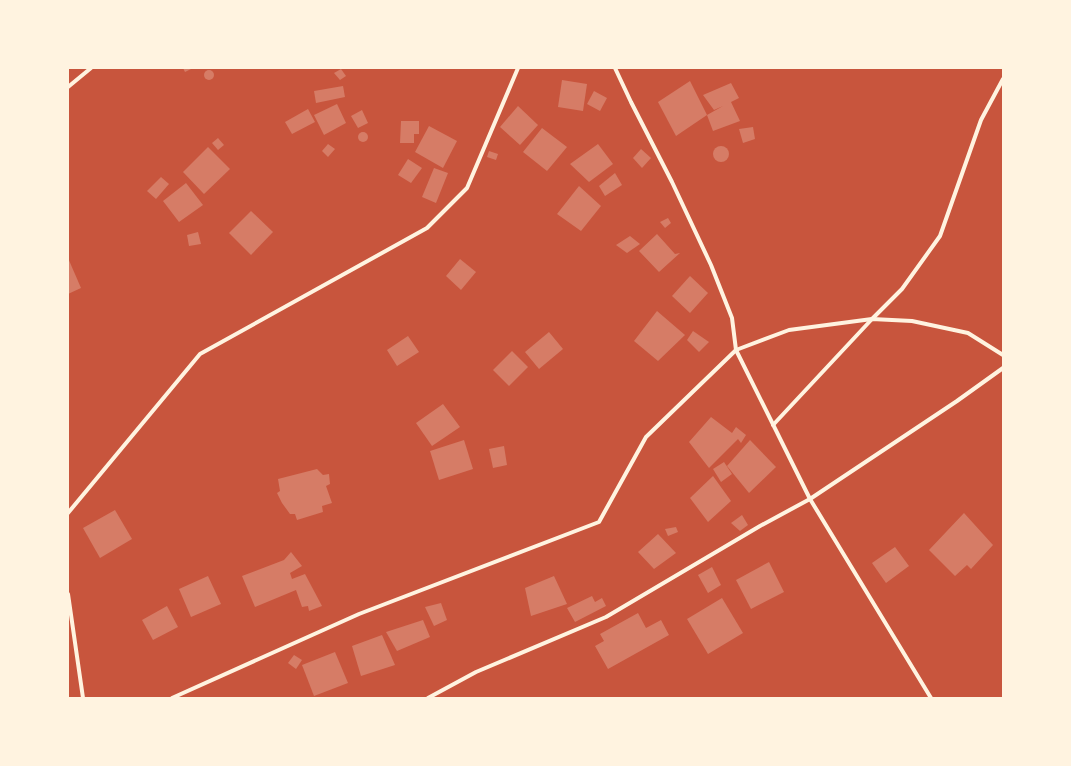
<svg xmlns="http://www.w3.org/2000/svg" width="1071" height="766" viewBox="0 0 1071 766" font-family="Rubik,sans-serif">
  <style>
    .building { fill: #d67c66 }
    .lines { fill: none; stroke-linecap: round; stroke-linejoin: round }
    .minor { stroke: #fff3e0; stroke-width: 4 }
  </style>
  <rect width="100%" height="100%" fill="#c8553d"/>
  <!-- building -->
  <g class="building">
    <polygon points="183,68 193,68 185,72"/>
    <polygon points="341,69 346,76 340,80 334,73"/>
    <circle cx="209" cy="75" r="5"/>
    <polygon points="562,80 587,84 583,111 558,107"/>
    <polygon points="690,81 707,115 676,136 658,102"/>
    <polygon points="731,83 739,98 731,102 740,121 713,131 707,115 723,106 714,110 703,95"/>
    <polygon points="343,86 345,97 316,103 314,91"/>
    <polygon points="594,91 607,98 600,111 587,104"/>
    <polygon points="337,104 346,123 324,135 314,115"/>
    <polygon points="518,106 538,125 520,145 500,127"/>
    <polygon points="308,109 315,122 292,134 285,122"/>
    <polygon points="362,110 368,123 358,128 351,116"/>
    <polygon points="401,121 419,121 419,134 414,134 414,143 400,143"/>
    <polygon points="429,126 457,141 443,168 415,152"/>
    <polygon points="753,127 755,139 743,143 739,129"/>
    <polygon points="542,128 567,147 547,171 523,152"/>
    <circle cx="363" cy="137" r="5"/>
    <polygon points="218,138 224,145 218,150 212,143"/>
    <polygon points="328,144 335,149 328,157 322,151"/>
    <polygon points="598,144 613,164 589,182 570,164"/>
    <circle cx="721" cy="154" r="8"/>
    <polygon points="208,147 230,169 204,194 183,172"/>
    <polygon points="641,149 651,158 642,168 633,158"/>
    <polygon points="489,151 498,154 496,160 487,157"/>
    <polygon points="408,159 422,168 411,183 398,175"/>
    <polygon points="434,168 448,173 436,203 422,197"/>
    <polygon points="615,173 622,185 605,196 599,186"/>
    <polygon points="161,177 169,184 156,199 147,191"/>
    <polygon points="186,183 203,205 179,222 163,201"/>
    <polygon points="579,186 601,206 581,231 557,214"/>
    <polygon points="251,211 273,232 251,255 229,233"/>
    <polygon points="668,218 671,223 665,228 660,222"/>
    <polygon points="198,232 201,244 189,246 187,235"/>
    <polygon points="657,234 675,254 680,253 659,272 639,251"/>
    <polygon points="630,236 640,244 627,253 616,245"/>
    <polygon points="68,258 81,288 68,294"/>
    <polygon points="460,259 476,272 461,290 446,276"/>
    <polygon points="690,276 708,293 690,313 672,296"/>
    <polygon points="657,311 685,335 658,361 634,341"/>
    <polygon points="693,331 709,342 699,352 687,340"/>
    <polygon points="549,332 563,349 539,369 525,352"/>
    <polygon points="408,336 419,352 397,366 387,350"/>
    <polygon points="512,351 528,367 509,386 493,370"/>
    <polygon points="443,404 460,427 432,446 416,423"/>
    <polygon points="711,417 732,433 736,427 746,435 741,443 738,439 709,468 689,442"/>
    <polygon points="464,440 473,469 439,480 430,451"/>
    <polygon points="750,440 776,467 749,493 727,466"/>
    <polygon points="504,446 507,465 493,468 489,449"/>
    <polygon points="724,462 732,474 721,482 713,469"/>
    <polygon points="317,469 323,475 329,474 330,484 326,486 332,503 322,506 323,512 297,520 295,514 290,514 282,503 277,493 280,491 278,479"/>
    <polygon points="713,476 731,501 708,522 690,498"/>
    <polygon points="115,510 132,539 100,558 83,528"/>
    <polygon points="964,513 993,545 971,569 967,565 955,576 929,550"/>
    <polygon points="742,515 748,525 740,531 731,523"/>
    <polygon points="676,527 678,532 668,536 665,529"/>
    <polygon points="658,534 676,553 654,569 638,552"/>
    <polygon points="895,547 909,566 886,583 872,563"/>
    <polygon points="291,552 302,566 290,573 292,579 305,574 322,606 309,611 308,606 302,607 296,590 255,607 242,576 284,560"/>
    <polygon points="769,562 784,592 751,609 736,580"/>
    <polygon points="712,567 721,585 708,593 698,575"/>
    <polygon points="208,576 221,604 191,617 179,589"/>
    <polygon points="554,576 567,604 531,616 525,588"/>
    <polygon points="592,596 595,602 602,598 606,606 575,622 567,608"/>
    <polygon points="722,598 743,633 708,654 687,619"/>
    <polygon points="441,603 447,620 434,626 425,607"/>
    <polygon points="167,606 178,627 153,640 142,620"/>
    <polygon points="638,613 646,628 661,620 669,635 608,669 595,646 604,641 600,634"/>
    <polygon points="423,620 430,637 397,651 386,632"/>
    <polygon points="382,635 395,665 361,676 352,646"/>
    <polygon points="335,652 348,683 314,696 302,665"/>
    <polygon points="294,655 302,660 296,669 288,663"/>
  </g>
  <g class="lines">
    <!-- minor -->
    <g class="minor">
      <polyline points="615,68 631,102 672,182 711,265 732,318 736,350 810,499 931,698"/>
      <polyline points="68,87 91,68"/>
      <polyline points="773,425 872,319 902,289 940,236 981,120 1003,79"/>
      <polyline points="68,513 200,354 427,228 467,188 518,68"/>
      <polyline points="68,594 83,698"/>
      <polyline points="172,698 359,614 599,522 646,437 736,350 789,330 872,319 912,321 968,333 1003,355"/>
      <polyline points="428,698 476,672 606,617 760,526 810,499 957,401 1003,368"/>
    </g>
  </g>
  <!-- border -->
  <rect width="1071" height="766" fill="none" stroke="#fff3e0" stroke-width="138"/>
</svg>
